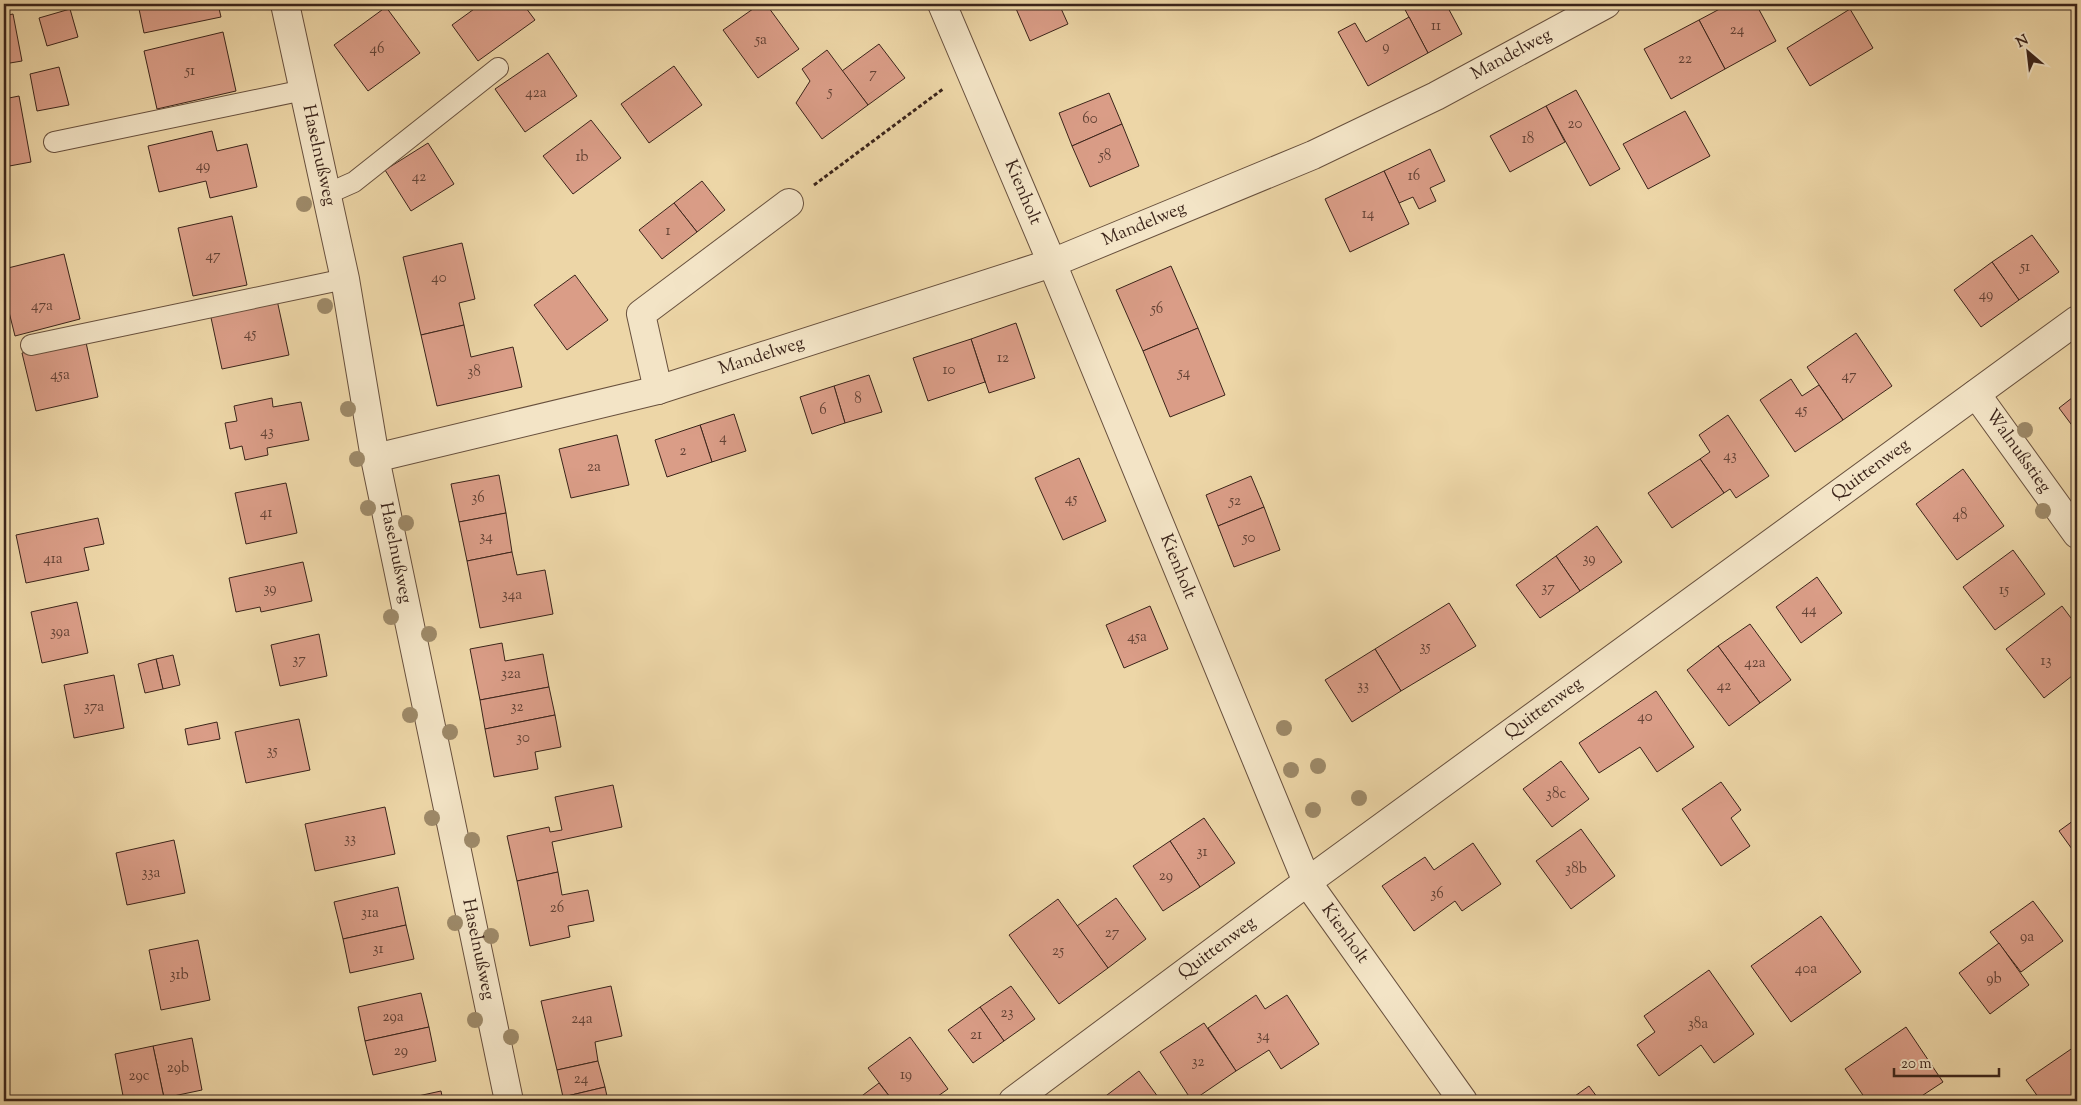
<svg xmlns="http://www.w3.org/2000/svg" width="2081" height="1105" viewBox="0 0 2081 1105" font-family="'Sorts Mill Goudy',serif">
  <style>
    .building { fill: #da9d87; stroke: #3b241a }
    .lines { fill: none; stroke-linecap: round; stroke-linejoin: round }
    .service-casing { stroke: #68503d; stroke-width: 22 }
    .minor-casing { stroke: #68503d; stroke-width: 30 }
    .path { stroke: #3b241a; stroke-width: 3; stroke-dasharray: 4 2.5; stroke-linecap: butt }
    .service { stroke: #f3e4c6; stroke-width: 20 }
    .minor { stroke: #f3e4c6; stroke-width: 28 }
    .tree { fill: #9d8968 }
    .labels { text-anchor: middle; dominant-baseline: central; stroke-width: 5; stroke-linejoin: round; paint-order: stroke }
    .number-label { font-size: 15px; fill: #634235 }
    .street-label { font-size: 18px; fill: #3b241a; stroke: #f3e4c6 }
  </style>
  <rect width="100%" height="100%" fill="#edd6a7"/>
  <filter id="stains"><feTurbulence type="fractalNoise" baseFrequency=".004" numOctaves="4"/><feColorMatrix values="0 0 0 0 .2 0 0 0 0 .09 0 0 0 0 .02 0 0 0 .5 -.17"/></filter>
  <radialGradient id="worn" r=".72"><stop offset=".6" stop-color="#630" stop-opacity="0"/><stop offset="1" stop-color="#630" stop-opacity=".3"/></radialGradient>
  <!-- building -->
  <g class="building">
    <polygon points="138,4 218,4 221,17 144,33"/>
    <polygon points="481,4 523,4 535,20 478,61 452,25"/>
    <polygon points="760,4 766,4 799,49 758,78 723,30"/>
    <polygon points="1014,4 1059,4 1068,24 1030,41"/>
    <polygon points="1402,4 1446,4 1462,34 1428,53"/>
    <polygon points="1483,4 1495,4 1485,9"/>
    <polygon points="1729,4 1756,4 1776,41 1725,69 1699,20"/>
    <polygon points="386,7 420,53 368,91 334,45"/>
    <polygon points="70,9 78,37 47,46 39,18"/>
    <polygon points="1850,9 1873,48 1810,86 1787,48"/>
    <polygon points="13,14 22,61 4,64 4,16"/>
    <polygon points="1409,17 1428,53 1368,86 1338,32 1355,23 1366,42"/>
    <polygon points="1699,20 1725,69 1671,99 1644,49"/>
    <polygon points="223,32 236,91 157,109 144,51"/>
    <polygon points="879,44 905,78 868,105 842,71"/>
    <polygon points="827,50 868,105 822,139 796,103 810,81 802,69"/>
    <polygon points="548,53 577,96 525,132 495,89"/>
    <polygon points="674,66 702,105 649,143 621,104"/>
    <polygon points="59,67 69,105 37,111 30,74"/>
    <polygon points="1576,90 1620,169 1590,186 1546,106"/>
    <polygon points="1109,93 1122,124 1072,146 1059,113"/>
    <polygon points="19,96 31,162 4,167 4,99"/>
    <polygon points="1546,106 1565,142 1510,172 1490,136"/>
    <polygon points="1685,111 1710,156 1648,189 1623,144"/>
    <polygon points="591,120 621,158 573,194 543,156"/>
    <polygon points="1122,124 1139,166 1090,187 1072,146"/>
    <polygon points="212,131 217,151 247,144 257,187 210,198 206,181 159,192 148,146"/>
    <polygon points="428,143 454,184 411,211 385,170"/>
    <polygon points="1430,149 1445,181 1430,188 1436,201 1419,209 1413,197 1399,203 1384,171"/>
    <polygon points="1384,171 1409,224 1350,252 1325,199"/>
    <polygon points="702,181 725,210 697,232 674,203"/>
    <polygon points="674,203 697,232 662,259 639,230"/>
    <polygon points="232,216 247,285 193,296 178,228"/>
    <polygon points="2032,235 2059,272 2019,300 1992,262"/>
    <polygon points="462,243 475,299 459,303 464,325 421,335 403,257"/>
    <polygon points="64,254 80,319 15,336 4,292 4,269"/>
    <polygon points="1992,262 2019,300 1981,327 1954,290"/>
    <polygon points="1171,266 1198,328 1143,351 1116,290"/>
    <polygon points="575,275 608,320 567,350 534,305"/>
    <polygon points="277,300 289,355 222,369 210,313"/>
    <polygon points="1016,323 1035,378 989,393 971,339"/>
    <polygon points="464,325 471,357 513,347 522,387 437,406 421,335"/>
    <polygon points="1198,328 1225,395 1170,417 1143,351"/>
    <polygon points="1856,333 1892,386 1843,420 1807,367"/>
    <polygon points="85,338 98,397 36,411 22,353"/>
    <polygon points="971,339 985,382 928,401 913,358"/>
    <polygon points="869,375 882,412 845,423 834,386"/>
    <polygon points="1791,379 1802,396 1819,385 1843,420 1795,452 1760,400"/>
    <polygon points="834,386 845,423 812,434 800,397"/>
    <polygon points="2077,394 2077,432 2059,408"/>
    <polygon points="272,398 273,407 301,402 309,440 267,448 268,455 245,460 242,446 230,449 225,423 237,421 234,406"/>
    <polygon points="734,414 746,451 712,462 700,425"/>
    <polygon points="1728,415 1769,476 1736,498 1730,489 1724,493 1700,459 1710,452 1699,435"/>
    <polygon points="700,425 712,462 667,477 655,440"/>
    <polygon points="617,435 629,485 571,498 559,449"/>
    <polygon points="1079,458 1106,521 1063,540 1035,478"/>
    <polygon points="1700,459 1724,493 1672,528 1648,493"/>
    <polygon points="1963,469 2004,526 1957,560 1916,504"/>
    <polygon points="499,475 506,513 459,522 451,484"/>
    <polygon points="1251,476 1264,507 1218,526 1206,495"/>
    <polygon points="286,483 297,533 246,544 235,493"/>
    <polygon points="1264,507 1280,550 1234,567 1218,526"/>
    <polygon points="506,513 512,552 467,561 459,522"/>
    <polygon points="98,518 104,544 84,548 89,570 26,583 16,535"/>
    <polygon points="1597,526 1622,562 1580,591 1556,556"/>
    <polygon points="2013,550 2045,594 1995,630 1963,587"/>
    <polygon points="512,552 517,575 545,570 553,614 480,628 467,561"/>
    <polygon points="1556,556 1580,591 1540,618 1516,585"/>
    <polygon points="303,562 312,601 261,612 260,607 236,612 229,578"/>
    <polygon points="1817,577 1842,613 1801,643 1776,607"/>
    <polygon points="77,602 88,653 42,663 31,612"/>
    <polygon points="1449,603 1476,646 1401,691 1375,649"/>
    <polygon points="1150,606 1168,649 1124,668 1106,625"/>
    <polygon points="2062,606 2077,626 2077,672 2044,698 2006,649"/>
    <polygon points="1750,624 1791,680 1760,703 1718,646"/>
    <polygon points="319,634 327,676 280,686 271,645"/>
    <polygon points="502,643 505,661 543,654 549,687 480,700 470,649"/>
    <polygon points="1718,646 1760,703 1729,726 1687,670"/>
    <polygon points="1375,649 1401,691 1352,722 1325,680"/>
    <polygon points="173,655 180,685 163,689 156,659"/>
    <polygon points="156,659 163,689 145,693 138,664"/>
    <polygon points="114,675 124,728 74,738 64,685"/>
    <polygon points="549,687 555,715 485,729 480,700"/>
    <polygon points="1656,691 1694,747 1657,772 1640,747 1599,773 1579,743"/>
    <polygon points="555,715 561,747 535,752 538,769 494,777 485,729"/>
    <polygon points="299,719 310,770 246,783 235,732"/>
    <polygon points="217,722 220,739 188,745 185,729"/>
    <polygon points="1561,761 1589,799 1552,827 1523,789"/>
    <polygon points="1721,782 1741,810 1731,818 1750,846 1721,866 1682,809"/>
    <polygon points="613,785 622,827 552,842 558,872 517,881 507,836 549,827 550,832 562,830 555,797"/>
    <polygon points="385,807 395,854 315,871 305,824"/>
    <polygon points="1204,818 1235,863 1200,887 1170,841"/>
    <polygon points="2077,818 2077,856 2059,831"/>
    <polygon points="1581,829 1615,876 1571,909 1536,861"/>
    <polygon points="174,840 185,893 127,905 116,853"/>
    <polygon points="1170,841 1200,887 1163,911 1133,866"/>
    <polygon points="1473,843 1501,884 1462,911 1455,901 1414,931 1382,886 1425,857 1434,870"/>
    <polygon points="558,872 562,895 588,890 594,921 568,926 570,937 530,946 517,881"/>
    <polygon points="398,887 406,925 343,939 334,902"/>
    <polygon points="1116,898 1146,939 1108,968 1077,926"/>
    <polygon points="1058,899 1108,968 1059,1004 1009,935"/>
    <polygon points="2033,901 2063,941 2021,972 1990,932"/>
    <polygon points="1821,916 1861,972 1791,1022 1751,966"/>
    <polygon points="406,925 414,959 350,973 343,939"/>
    <polygon points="198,940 210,1000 161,1010 149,950"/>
    <polygon points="1999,943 2029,985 1990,1014 1959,973"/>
    <polygon points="1709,970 1754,1034 1714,1063 1701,1045 1659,1076 1637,1045 1655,1032 1644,1016"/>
    <polygon points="611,986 622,1036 595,1042 598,1061 557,1070 541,1001"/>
    <polygon points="1011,986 1035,1019 1004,1041 980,1007"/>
    <polygon points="421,993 429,1027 365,1041 358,1007"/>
    <polygon points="1256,995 1265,1009 1287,995 1319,1044 1281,1069 1269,1050 1236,1071 1208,1028"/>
    <polygon points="980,1007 1004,1041 973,1063 948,1030"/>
    <polygon points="1204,1023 1236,1071 1192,1101 1160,1052"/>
    <polygon points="429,1027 436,1061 373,1075 365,1041"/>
    <polygon points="1906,1027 1943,1082 1914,1101 1867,1101 1845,1069"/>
    <polygon points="910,1037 948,1089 931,1101 893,1101 868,1068"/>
    <polygon points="192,1038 202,1090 164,1098 153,1046"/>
    <polygon points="2077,1045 2077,1101 2041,1101 2026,1080"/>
    <polygon points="153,1046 164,1098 146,1101 124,1101 115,1054"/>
    <polygon points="598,1061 605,1087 563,1097 557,1070"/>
    <polygon points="1139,1071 1161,1101 1099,1101"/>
    <polygon points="879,1083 893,1101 855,1101"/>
    <polygon points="1589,1086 1600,1101 1568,1101"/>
    <polygon points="605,1087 608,1101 564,1101 563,1097"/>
    <polygon points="441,1091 443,1101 395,1101"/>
  </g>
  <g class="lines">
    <defs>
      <g id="service">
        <polyline points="54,142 304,90"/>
        <polyline points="327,194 354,182 498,68"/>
        <polyline points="31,345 345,279"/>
      </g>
      <g id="minor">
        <path id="s1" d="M 285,4 L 345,279 L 375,458 L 509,1101"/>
        <path id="s2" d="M 942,4 L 1052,263 L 1307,882 L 1463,1101"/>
        <polyline points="658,390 641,314 789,203"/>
        <path id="s3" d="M 1976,394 L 2077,534"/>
        <path id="s4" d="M 375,458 L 658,390 L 1052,263 L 1313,155 L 1436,96 L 1606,4"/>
        <path id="s5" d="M 1013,1101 L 1307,882 L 2077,320"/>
      </g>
    </defs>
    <!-- service casing -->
    <use href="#service" class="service-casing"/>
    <!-- minor casing -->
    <use href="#minor" class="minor-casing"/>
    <!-- path -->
    <polyline class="path" points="814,185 943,89"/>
    <!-- service -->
    <use href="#service" class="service"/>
    <!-- minor -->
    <use href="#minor" class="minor"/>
  </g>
  <!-- trees -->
  <g class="tree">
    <circle cx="304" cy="204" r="8"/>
    <circle cx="325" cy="306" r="8"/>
    <circle cx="348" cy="409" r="8"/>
    <circle cx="2025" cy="430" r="8"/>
    <circle cx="357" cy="459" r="8"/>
    <circle cx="368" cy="508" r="8"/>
    <circle cx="2043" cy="511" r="8"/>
    <circle cx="406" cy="523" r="8"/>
    <circle cx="391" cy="617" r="8"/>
    <circle cx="429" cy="634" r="8"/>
    <circle cx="410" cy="715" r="8"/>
    <circle cx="1284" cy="728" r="8"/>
    <circle cx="450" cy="732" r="8"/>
    <circle cx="1318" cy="766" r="8"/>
    <circle cx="1291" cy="770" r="8"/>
    <circle cx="1359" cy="798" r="8"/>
    <circle cx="1313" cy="810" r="8"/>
    <circle cx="432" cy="818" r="8"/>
    <circle cx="472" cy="840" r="8"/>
    <circle cx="455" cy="923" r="8"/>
    <circle cx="491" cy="936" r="8"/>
    <circle cx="475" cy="1020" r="8"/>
    <circle cx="511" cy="1037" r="8"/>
  </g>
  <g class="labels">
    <!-- number labels -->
    <g class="number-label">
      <text x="1436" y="26">11</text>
      <text x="1737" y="30">24</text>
      <text x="761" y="40">5a</text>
      <text x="1386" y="47">9</text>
      <text x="377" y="49">46</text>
      <text x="1685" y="59">22</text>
      <text x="190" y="71">51</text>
      <text x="873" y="74">7</text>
      <text x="830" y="92">5</text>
      <text x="536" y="93">42a</text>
      <text x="1090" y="119">60</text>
      <text x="1575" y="124">20</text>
      <text x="1528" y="139">18</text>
      <text x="1105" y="156">58</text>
      <text x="582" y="157">1b</text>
      <text x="203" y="166">49</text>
      <text x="1414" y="176">16</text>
      <text x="419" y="177">42</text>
      <text x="1368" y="214">14</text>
      <text x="668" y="231">1</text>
      <text x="213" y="256">47</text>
      <text x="2025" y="267">51</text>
      <text x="439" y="278">40</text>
      <text x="1986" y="295">49</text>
      <text x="42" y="306">47a</text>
      <text x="1157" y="309">56</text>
      <text x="250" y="334">45</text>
      <text x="1003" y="358">12</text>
      <text x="949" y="370">10</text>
      <text x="474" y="372">38</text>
      <text x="1184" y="373">54</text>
      <text x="60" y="375">45a</text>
      <text x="1849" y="376">47</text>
      <text x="858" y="399">8</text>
      <text x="823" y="410">6</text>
      <text x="1801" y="410">45</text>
      <text x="267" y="432">43</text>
      <text x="723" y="438">4</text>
      <text x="683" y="451">2</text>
      <text x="1730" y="456">43</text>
      <text x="594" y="467">2a</text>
      <text x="478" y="498">36</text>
      <text x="1071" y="499">45</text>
      <text x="1235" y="501">52</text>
      <text x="266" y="513">41</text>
      <text x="1960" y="515">48</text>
      <text x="486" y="537">34</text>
      <text x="1249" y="538">50</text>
      <text x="53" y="559">41a</text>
      <text x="1589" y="559">39</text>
      <text x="1548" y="588">37</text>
      <text x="270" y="589">39</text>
      <text x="2004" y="590">15</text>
      <text x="512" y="595">34a</text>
      <text x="1809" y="610">44</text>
      <text x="60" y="632">39a</text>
      <text x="1137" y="637">45a</text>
      <text x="1425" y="647">35</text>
      <text x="299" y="660">37</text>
      <text x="2046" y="661">13</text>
      <text x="1755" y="663">42a</text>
      <text x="511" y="674">32a</text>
      <text x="1363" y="686">33</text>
      <text x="1724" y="686">42</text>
      <text x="94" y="707">37a</text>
      <text x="517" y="707">32</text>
      <text x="1645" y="717">40</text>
      <text x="523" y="738">30</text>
      <text x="272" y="751">35</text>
      <text x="1556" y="794">38c</text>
      <text x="350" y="839">33</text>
      <text x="1202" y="852">31</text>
      <text x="1576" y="869">38b</text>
      <text x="151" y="873">33a</text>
      <text x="1166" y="876">29</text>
      <text x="1437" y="894">36</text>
      <text x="557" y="908">26</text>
      <text x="370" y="913">31a</text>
      <text x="1112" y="933">27</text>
      <text x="2027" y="937">9a</text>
      <text x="378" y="949">31</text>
      <text x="1058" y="951">25</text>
      <text x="1806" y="969">40a</text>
      <text x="179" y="975">31b</text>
      <text x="1994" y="979">9b</text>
      <text x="1007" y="1013">23</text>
      <text x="393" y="1017">29a</text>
      <text x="582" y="1019">24a</text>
      <text x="1698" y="1024">38a</text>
      <text x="976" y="1035">21</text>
      <text x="1263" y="1036">34</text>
      <text x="401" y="1051">29</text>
      <text x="1198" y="1062">32</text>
      <text x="178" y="1068">29b</text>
      <text x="906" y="1075">19</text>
      <text x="139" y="1076">29c</text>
      <text x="581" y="1079">24</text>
    </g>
    <!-- street labels -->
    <g class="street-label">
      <text stroke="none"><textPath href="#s4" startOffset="1210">Mandelweg</textPath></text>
      <text stroke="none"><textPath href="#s1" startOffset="155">Haselnußweg</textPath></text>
      <text stroke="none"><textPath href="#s2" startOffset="205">Kienholt</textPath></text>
      <text stroke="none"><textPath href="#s4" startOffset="805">Mandelweg</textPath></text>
      <text stroke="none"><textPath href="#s4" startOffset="400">Mandelweg</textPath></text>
      <text stroke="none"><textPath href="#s3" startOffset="71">Walnußstieg</textPath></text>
      <text stroke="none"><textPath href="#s5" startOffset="1065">Quittenweg</textPath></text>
      <text stroke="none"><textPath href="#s1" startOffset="560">Haselnußweg</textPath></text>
      <text stroke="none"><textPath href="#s2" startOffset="610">Kienholt</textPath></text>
      <text stroke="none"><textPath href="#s5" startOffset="660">Quittenweg</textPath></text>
      <text stroke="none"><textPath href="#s2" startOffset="1015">Kienholt</textPath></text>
      <text stroke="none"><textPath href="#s1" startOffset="965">Haselnußweg</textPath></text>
      <text stroke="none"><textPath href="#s5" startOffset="255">Quittenweg</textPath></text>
    </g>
  </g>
  <!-- margin -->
  <rect width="2081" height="1105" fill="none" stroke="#edd6a7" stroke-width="20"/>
  <rect x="5" y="5" width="2071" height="1095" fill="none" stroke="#3b241a" stroke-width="2.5"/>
  <rect x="10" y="10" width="2061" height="1085" fill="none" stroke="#3b241a"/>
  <!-- north arrow -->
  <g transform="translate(2028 52) rotate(332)" stroke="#f3e4c6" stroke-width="4" paint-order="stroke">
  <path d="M0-4L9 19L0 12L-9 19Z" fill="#3b241a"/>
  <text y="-8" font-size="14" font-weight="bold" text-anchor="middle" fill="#3b241a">N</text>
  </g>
  <!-- scale -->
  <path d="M1894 1068v8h105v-8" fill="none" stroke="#3b241a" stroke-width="2.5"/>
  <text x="1901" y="1068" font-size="15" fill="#3b241a" stroke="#f3e4c6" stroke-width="4" paint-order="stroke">20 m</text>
  <rect width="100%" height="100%" filter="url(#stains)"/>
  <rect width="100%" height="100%" fill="url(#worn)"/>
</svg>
